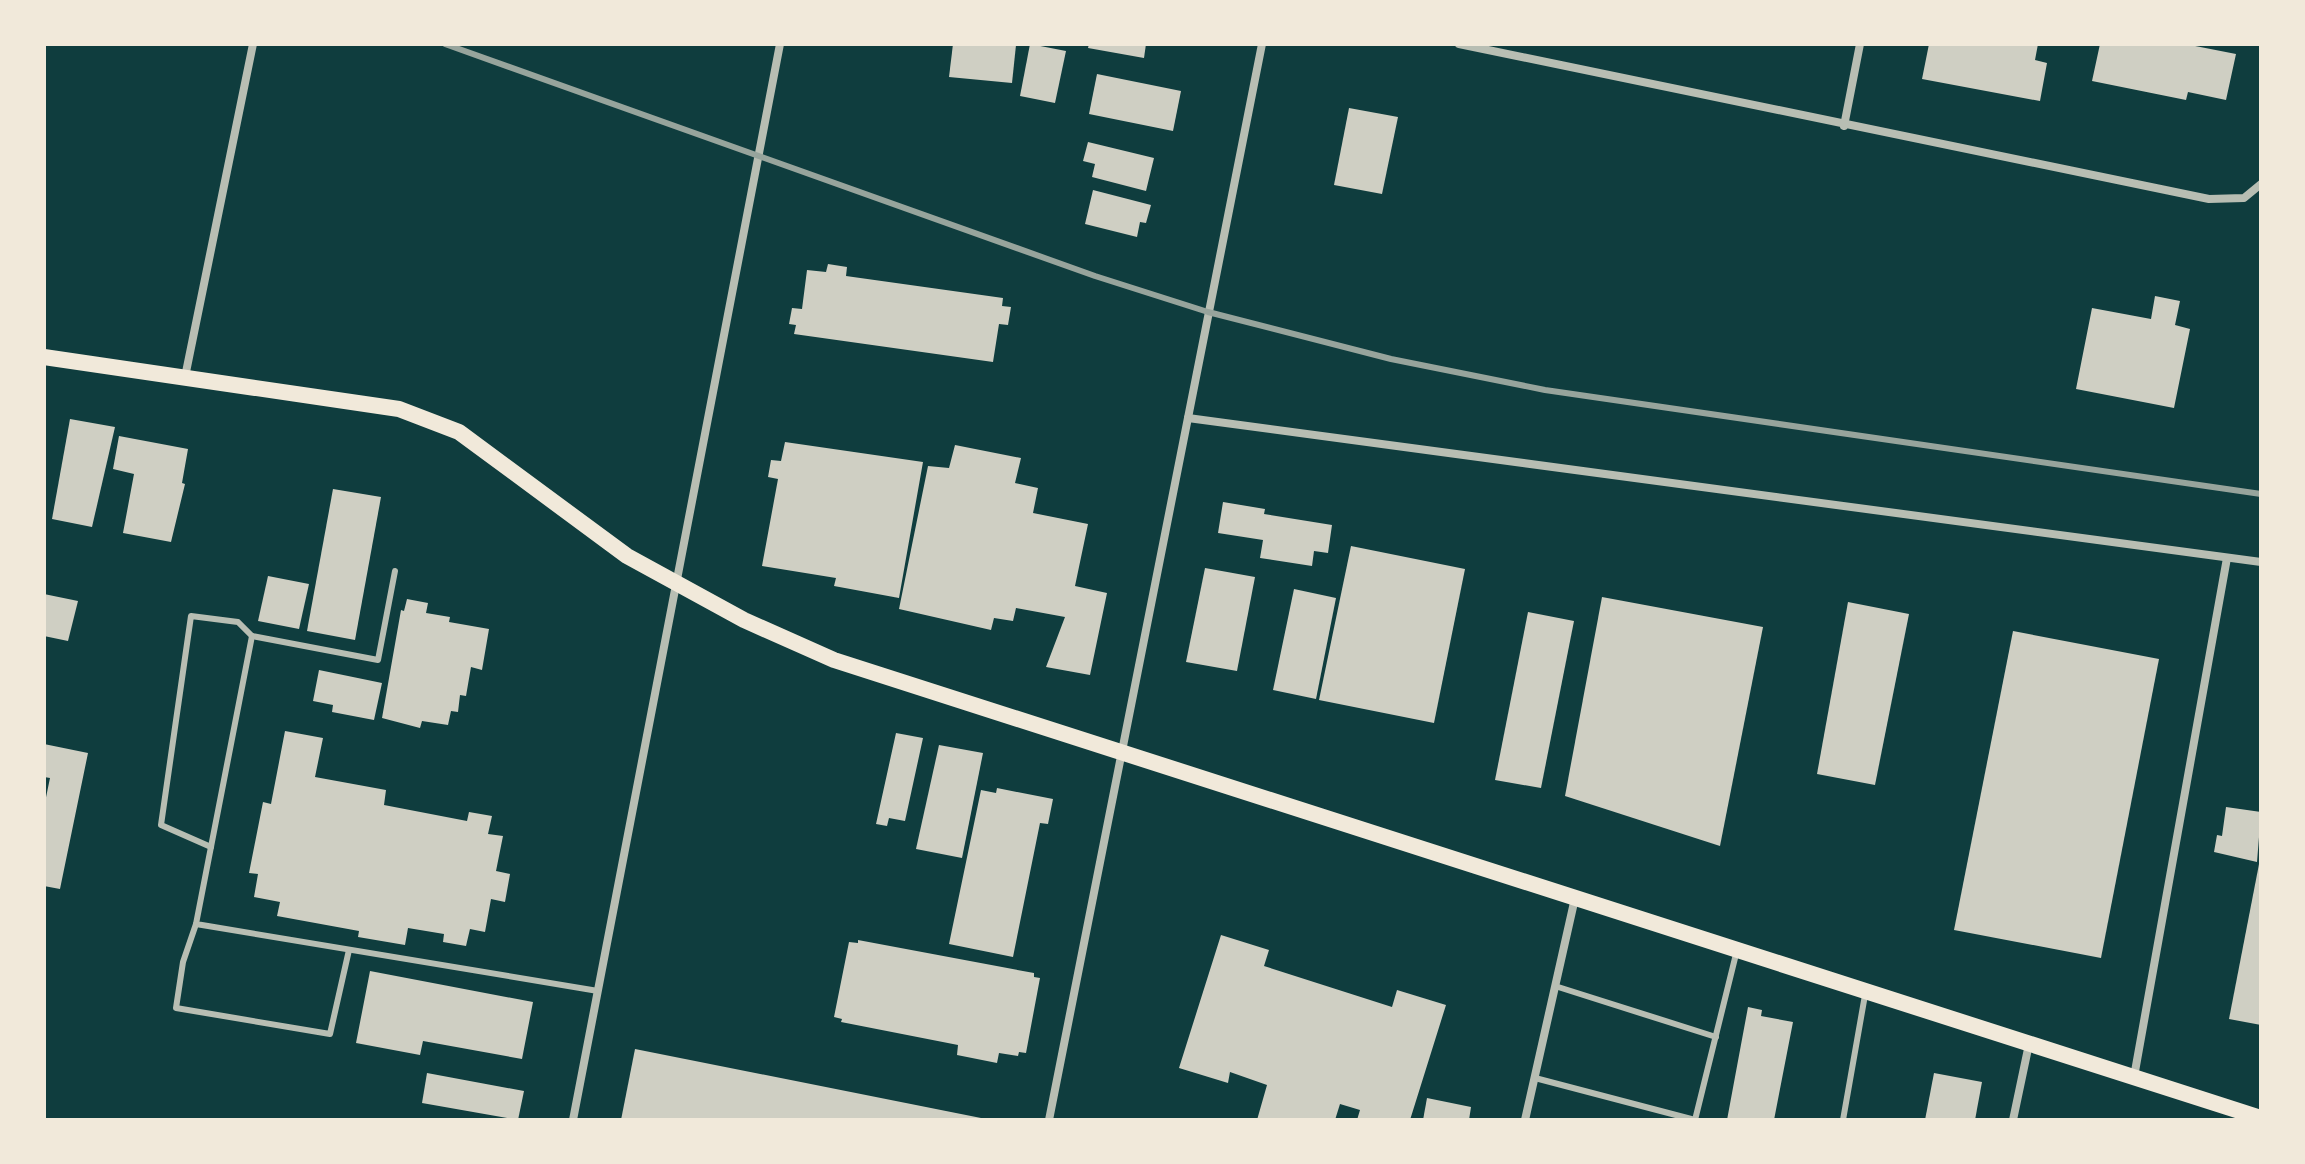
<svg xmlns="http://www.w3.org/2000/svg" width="2305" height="1164" viewBox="0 0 2305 1164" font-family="'Times New Roman',serif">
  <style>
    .building { fill: #cfcfc3 }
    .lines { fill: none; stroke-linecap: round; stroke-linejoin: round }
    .service { stroke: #b8beb3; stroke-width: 6 }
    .minor { stroke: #b8beb3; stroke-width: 8 }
    .secondary { stroke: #f1e9da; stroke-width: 16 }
    .rail { stroke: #97a49c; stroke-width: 6 }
  </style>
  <rect width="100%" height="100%" fill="#0f3d3e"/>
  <!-- building -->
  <g class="building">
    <polygon points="953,44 1016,45 1012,83 949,77"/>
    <polygon points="1030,44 1066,51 1055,103 1020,96"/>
    <polygon points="1089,44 1146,44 1144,58 1088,48"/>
    <polygon points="1929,44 2038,44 2035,60 2047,63 2040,101 1922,79"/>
    <polygon points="2100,44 2185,44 2236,54 2226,100 2188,92 2186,100 2092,81"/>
    <polygon points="1097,74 1181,91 1173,131 1089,114"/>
    <polygon points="1349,108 1398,117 1382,194 1334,185"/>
    <polygon points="1088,142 1154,158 1146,191 1092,177 1095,164 1083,161"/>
    <polygon points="1093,190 1151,205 1146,223 1140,222 1137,237 1085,224"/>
    <polygon points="828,264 847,267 846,276 1003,298 1002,306 1011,307 1008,325 999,324 993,362 794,334 796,325 789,324 792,308 802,309 807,270 826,272"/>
    <polygon points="2155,296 2180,301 2175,325 2190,329 2174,408 2076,389 2092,308 2151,319"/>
    <polygon points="70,419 115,427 92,527 52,519"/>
    <polygon points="119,436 188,449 182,483 185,484 171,542 123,533 134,474 113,469"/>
    <polygon points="785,442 923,462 899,598 834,586 836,578 762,566 778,479 768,477 771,460 781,461"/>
    <polygon points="955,445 1021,458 1015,483 1038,488 1033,513 1088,524 1075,586 1107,593 1090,675 1046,667 1065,617 1016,608 1013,621 994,618 991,630 899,609 928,466 949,468"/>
    <polygon points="333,489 381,497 355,640 307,631"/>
    <polygon points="1223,502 1265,509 1264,514 1332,525 1328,553 1314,551 1312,566 1260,558 1263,540 1218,533"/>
    <polygon points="1351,546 1465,569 1434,723 1319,700"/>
    <polygon points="1205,568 1255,577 1237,671 1186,662"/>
    <polygon points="268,576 309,584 299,629 258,621"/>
    <polygon points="1294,589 1336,598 1316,699 1273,690"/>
    <polygon points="44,594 78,601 68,641 44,636"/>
    <polygon points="1602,597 1763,627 1720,846 1565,796"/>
    <polygon points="407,599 428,603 426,613 450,617 449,622 489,629 482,670 471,667 466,696 460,695 458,712 451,711 448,725 422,721 420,728 382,718 401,610 404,611"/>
    <polygon points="1848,602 1909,614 1875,785 1817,774"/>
    <polygon points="1528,612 1574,621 1541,788 1495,780"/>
    <polygon points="2013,631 2159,659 2101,958 1954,930"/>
    <polygon points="319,670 382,683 374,720 332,712 333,705 313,701"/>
    <polygon points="285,731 323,738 315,777 386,790 384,805 467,821 469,812 492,816 488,834 503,836 496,871 510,874 505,902 491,899 485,932 470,929 466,946 443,942 444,934 408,928 405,945 358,937 359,931 277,916 280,902 254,897 258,874 249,873 263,802 271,804"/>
    <polygon points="896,733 923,738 905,821 889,818 887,826 876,824"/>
    <polygon points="44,744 88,753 60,889 44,886 44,807 50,778 44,777"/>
    <polygon points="939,745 983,753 962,858 916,849"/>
    <polygon points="997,788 1053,799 1048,824 1040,823 1013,957 949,944 981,790 996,793"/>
    <polygon points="2226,807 2261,812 2257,862 2214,852 2217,835 2222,836"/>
    <polygon points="2260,859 2261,859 2261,1025 2229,1019"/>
    <polygon points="1221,935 1269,950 1264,966 1392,1007 1397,990 1446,1005 1410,1120 1357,1120 1360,1110 1340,1104 1335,1120 1257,1120 1267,1085 1230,1072 1228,1083 1179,1068"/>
    <polygon points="858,940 1034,973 1034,977 1040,978 1026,1053 1019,1052 1018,1056 999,1053 997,1063 957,1055 958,1045 841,1022 842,1019 834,1017 849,942 858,943"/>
    <polygon points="370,971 533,1002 522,1059 423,1041 420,1055 356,1043"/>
    <polygon points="1748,1007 1762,1010 1761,1016 1793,1022 1774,1120 1727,1120"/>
    <polygon points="635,1049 986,1119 986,1120 621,1120"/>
    <polygon points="427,1073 524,1091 518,1120 422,1103"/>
    <polygon points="1934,1073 1982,1082 1975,1120 1925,1120"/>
    <polygon points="1427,1098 1471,1107 1469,1120 1423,1120"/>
  </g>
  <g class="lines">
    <!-- service -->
    <g class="service">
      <polyline points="395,571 378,660 252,636 196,924 598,991"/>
      <polyline points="211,847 161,825 191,616 238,622 252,636"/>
      <polyline points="196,924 183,962 176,1008 330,1034 349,950"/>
      <polyline points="1555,986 1716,1037"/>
      <polyline points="1535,1078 1695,1120 1737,950"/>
      <polyline points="1843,1120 1865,995"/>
    </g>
    <!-- minor -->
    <g class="minor">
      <polyline points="1459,44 2209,199 2244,198 2261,184"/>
      <polyline points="1844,126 1860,44"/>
      <polyline points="185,377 253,44"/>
      <polyline points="1188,418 2261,562"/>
      <polyline points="2134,1077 2227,558"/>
      <polyline points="573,1120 780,44"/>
      <polyline points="1049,1120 1262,44"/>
      <polyline points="1525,1120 1575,898"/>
      <polyline points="2013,1120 2029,1044"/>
    </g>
    <!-- secondary -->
    <polyline class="secondary" points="44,357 399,409 459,432 627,556 744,620 834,660 2261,1118"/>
    <!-- rail -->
    <polyline class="rail" points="445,44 1095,276 1208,312 1391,359 1545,390 2261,494"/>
  </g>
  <!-- border -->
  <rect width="2305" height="1164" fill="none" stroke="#f1e9da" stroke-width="92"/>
</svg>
